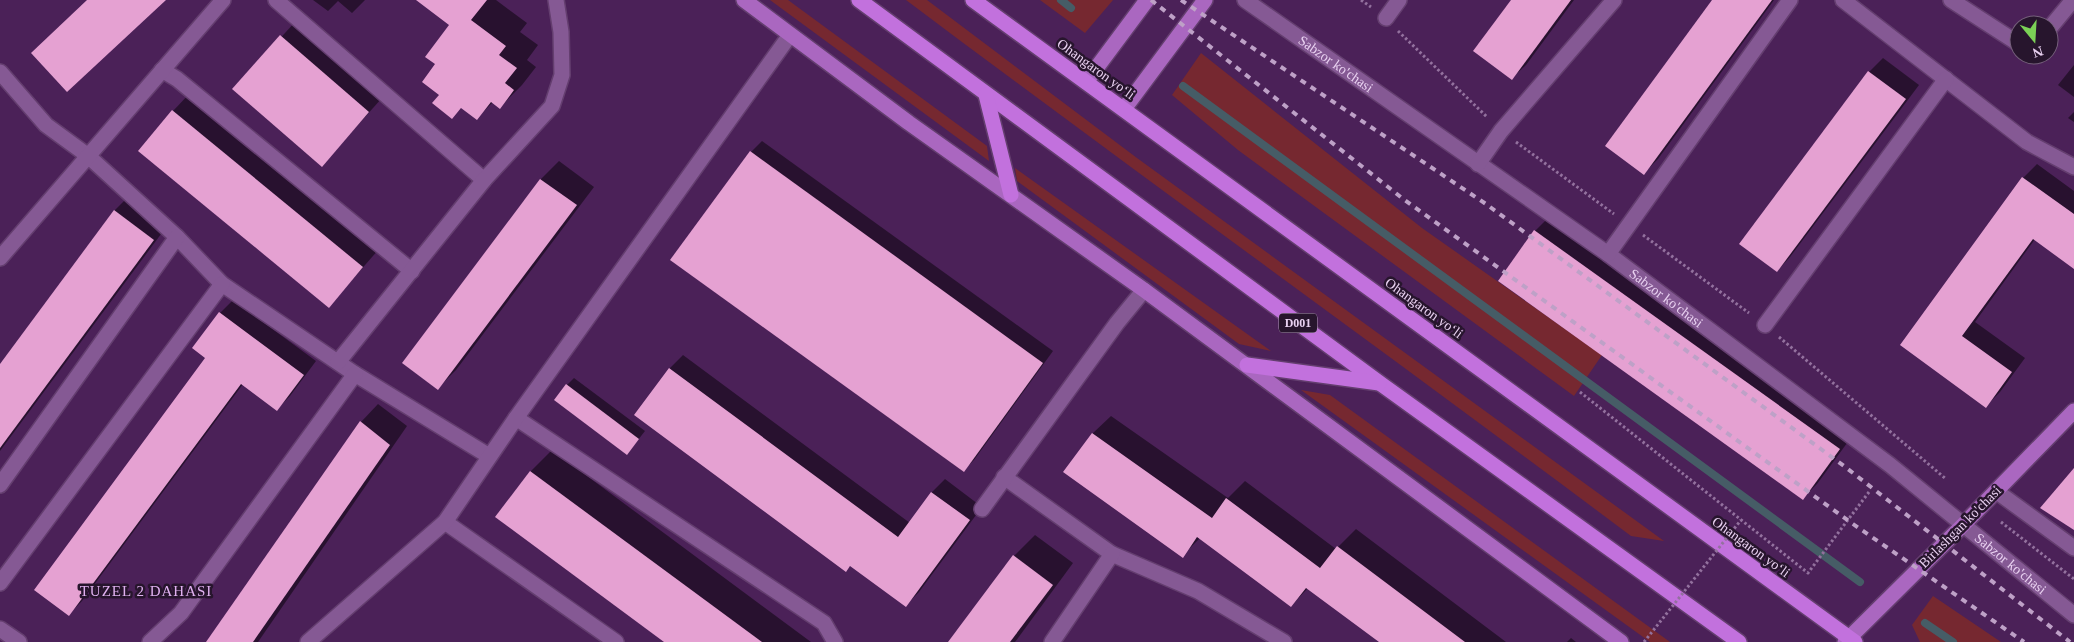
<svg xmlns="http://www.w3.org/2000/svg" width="2074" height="642" viewBox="0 0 2074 642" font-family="Georgia,serif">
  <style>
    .green { fill: #762830 }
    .shadow { fill: #0007 }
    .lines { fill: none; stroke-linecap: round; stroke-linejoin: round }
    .stream { stroke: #465c66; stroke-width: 8 }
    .building { fill: #e5a1d2 }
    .minor-casing { stroke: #643e6f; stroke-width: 18 }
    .major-casing { stroke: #643e6f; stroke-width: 18 }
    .highway-casing { stroke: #643e6f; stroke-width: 18 }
    .path { stroke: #93719e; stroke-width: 3; stroke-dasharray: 2.5 2.5; stroke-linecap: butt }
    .minor { stroke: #855994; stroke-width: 15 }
    .major { stroke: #aa67c0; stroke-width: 15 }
    .highway { stroke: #c271dd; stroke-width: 15 }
    .rail { stroke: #bea1c7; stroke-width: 4; stroke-dasharray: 6 6; stroke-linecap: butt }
    .path-bridge { stroke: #93719e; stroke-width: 3; stroke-dasharray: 2.5 2.5; stroke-linecap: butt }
    .labels { text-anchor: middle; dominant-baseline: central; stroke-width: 5; stroke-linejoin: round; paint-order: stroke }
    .shield { fill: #27152d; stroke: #af99b6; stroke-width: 1 }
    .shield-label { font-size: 12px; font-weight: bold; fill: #e9d1f1 }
    .street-label { font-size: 14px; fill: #e9d1f1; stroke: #27152d }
    .neighbourhood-label { font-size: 15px; letter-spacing: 1px; fill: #e1b1f1; stroke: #27152d }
  </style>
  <rect width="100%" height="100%" fill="#4b2158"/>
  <!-- green -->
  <g class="green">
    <polygon points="770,0 788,0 987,146 989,161"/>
    <path d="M 906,0 L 927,0 L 1137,158 L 1664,541 L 1631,536 C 1391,356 1147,181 906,0 Z"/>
    <polygon points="1040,0 1113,0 1085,33"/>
    <polygon points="1201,53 1422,228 1602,355 1574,396 1238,150 1172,95"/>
    <polygon points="1015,168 1271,351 1239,344 1017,181"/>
    <polygon points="1301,390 1330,395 1670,642 1650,642"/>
    <polygon points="1933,596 2001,642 1920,642 1912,625"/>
  </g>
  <!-- shadow -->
  <g class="shadow">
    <polygon points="313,0 365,0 352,13 338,1 328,11"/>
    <polygon points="418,0 496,0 527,23 520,32 538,45 527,60 536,67 522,85 500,107 493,102 477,118 462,107 452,117 440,95 437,64 451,25"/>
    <polygon points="1512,0 1574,0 1526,65 1512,78"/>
    <polygon points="1713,0 1774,0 1658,159 1644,173"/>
    <polygon points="295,22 382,98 322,165 234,89"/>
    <polygon points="1883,58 1919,85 1790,257 1777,271 1741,244 1869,72"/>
    <polygon points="2074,65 2074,97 2058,85"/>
    <polygon points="190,93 380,248 329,306 173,111"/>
    <polygon points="2074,112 2074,122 2068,118"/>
    <polygon points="762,141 1053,351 974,460 963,471 672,260 751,152"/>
    <polygon points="559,161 594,187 456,370 438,388 404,363 541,179"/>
    <polygon points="2037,164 2074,191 2074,267 2035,239 1975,322 2025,358 2000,392 1986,406 1902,345 2023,178"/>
    <polygon points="128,197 167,226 0,451 0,366 114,211"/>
    <polygon points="1549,217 1853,435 1817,484 1803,498 1535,231"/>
    <polygon points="233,300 316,361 290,396 277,409 243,384 82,601 69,614 207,358 220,313"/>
    <polygon points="683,355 910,523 932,492 945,479 982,507 919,592 906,605 851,565 846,570 636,415 670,368"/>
    <polygon points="574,378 645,431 627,454 567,385"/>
    <polygon points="378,404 407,426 258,642 208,642 361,422"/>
    <polygon points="1111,416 1228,498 1245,481 1336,549 1356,529 1506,642 1380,642 1308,588 1291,606 1200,538 1182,556 1065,472 1093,433"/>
    <polygon points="552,450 811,642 666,642 497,517 531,471"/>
    <polygon points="1035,535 1073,563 1015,642 950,642 1014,556"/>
    <polygon points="1571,638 1576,642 1567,642"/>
  </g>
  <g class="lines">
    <!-- stream -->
    <g class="stream">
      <polyline points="1061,0 1071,8"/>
      <polyline points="1183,86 1860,582"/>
      <polyline points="1925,623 1953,642"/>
    </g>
  </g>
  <!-- building -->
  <g class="building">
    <polygon points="87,0 166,0 67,92 31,53"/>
    <polygon points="416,0 487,0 471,20 506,46 499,55 517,68 505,83 514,90 500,109 491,102 477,120 461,108 452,119 432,103 439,95 422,82 435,64 425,57 449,25"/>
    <polygon points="1511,0 1571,0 1512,80 1473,51"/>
    <polygon points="1712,0 1772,0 1644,175 1605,146"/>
    <polygon points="280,35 369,112 322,167 232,89"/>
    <polygon points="1868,71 1906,99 1777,272 1739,244"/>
    <polygon points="172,110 363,267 329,308 138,151"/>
    <polygon points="750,151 1043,363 964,472 670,260"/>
    <polygon points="2022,177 2074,214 2074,269 2033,239 1962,336 2012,372 1986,408 1900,345"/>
    <polygon points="540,179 577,205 438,390 402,363"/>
    <polygon points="114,210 154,240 0,448 0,364"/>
    <polygon points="1534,230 1840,449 1803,500 1498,281"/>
    <polygon points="219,312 304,375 277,411 241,384 69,616 34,590 205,358 192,348"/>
    <polygon points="669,368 898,537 931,492 970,520 906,607 850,566 846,572 634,415"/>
    <polygon points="566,384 639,439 627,455 554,400"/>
    <polygon points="360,421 390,445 253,642 206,642"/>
    <polygon points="1092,433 1212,518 1226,498 1320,568 1337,546 1465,642 1379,642 1306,588 1291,607 1197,537 1183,558 1063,472"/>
    <polygon points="2074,468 2074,530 2040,508"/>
    <polygon points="530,471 762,642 664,642 495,517"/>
    <polygon points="1013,555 1053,585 1010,642 948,642"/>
  </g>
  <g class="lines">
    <defs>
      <g id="minor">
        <polyline points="276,0 484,180"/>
        <path id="s1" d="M 1245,0 L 1608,254 L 1890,465 L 2074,615"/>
        <polyline points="1843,0 2027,142 2074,167"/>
        <polyline points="1951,0 2019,44"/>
        <polyline points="1386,18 1399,0"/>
        <polyline points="2049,29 2073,0"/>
        <polyline points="162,70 177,79 412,271"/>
        <polyline points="0,72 46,125 87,155 177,237 222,284 355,374 489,456"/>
        <polyline points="1478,164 1501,131 1614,0"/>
        <polyline points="1608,254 1790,0"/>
        <polyline points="0,258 223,0"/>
        <polyline points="1765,325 1946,79"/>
        <polyline points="338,362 484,180 552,106 562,75 561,32 556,0"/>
        <polyline points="516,418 824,623 835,642"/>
        <polyline points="1004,477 1112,554 1198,591 1284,642"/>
        <polyline points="0,485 177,237"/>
        <polyline points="1996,491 2074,548"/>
        <polyline points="982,509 1117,323 1144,290"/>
        <polyline points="445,522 616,642"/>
        <polyline points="0,583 222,284"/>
        <polyline points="0,629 19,642"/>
        <polyline points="150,642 181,613 355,374"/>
        <polyline points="308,642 445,522 516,418 790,35"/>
        <polyline points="1052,642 1112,554"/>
      </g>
      <g id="major">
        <polyline points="744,0 909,123 1144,290 1621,642"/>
        <polyline points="1086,82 1147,0"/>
        <polyline points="1124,109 1205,0"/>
        <polyline points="1845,642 1962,526 2074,411"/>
      </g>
      <g id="highway">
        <polyline points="859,0 1381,384 1739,642"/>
        <polyline points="973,0 1855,642"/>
        <polyline points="986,95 1011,195"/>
        <polyline points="1247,365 1379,383"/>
      </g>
    </defs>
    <!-- minor casing -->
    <use href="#minor" class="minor-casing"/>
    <!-- major casing -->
    <use href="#major" class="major-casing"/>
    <!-- highway casing -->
    <use href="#highway" class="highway-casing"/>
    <!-- path -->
    <g class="path">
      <polyline points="1361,0 1371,7"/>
      <polyline points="1398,31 1487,117"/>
      <polyline points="1516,142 1614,214"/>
      <polyline points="1643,235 1749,313"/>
      <polyline points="1779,337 1946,479"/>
      <polyline points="1580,392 1808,573 1869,492"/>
      <polyline points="2001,522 2074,579"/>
    </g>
    <!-- minor -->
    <use href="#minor" class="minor"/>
    <!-- major -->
    <use href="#major" class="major"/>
    <!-- highway -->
    <use href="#highway" class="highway"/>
    <!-- rail -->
    <g class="rail">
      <polyline points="1151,0 1402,198 1853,524 2024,642"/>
      <polyline points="1181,0 1486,204 1844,466 2070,642"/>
    </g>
    <!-- path-bridge -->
    <polyline class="path-bridge" points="1644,642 1741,520"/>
  </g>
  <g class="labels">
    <!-- shield labels -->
    <rect class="shield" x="1279" y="313.5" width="38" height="19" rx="4"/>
    <g class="shield-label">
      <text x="1298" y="323">D001</text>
    </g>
    <!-- street labels -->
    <g class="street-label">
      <text stroke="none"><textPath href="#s1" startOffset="111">Sabzor ko'chasi</textPath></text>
      <text transform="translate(1096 69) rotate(36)">Ohangaron yoʻli</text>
      <text stroke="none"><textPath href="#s1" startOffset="516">Sabzor ko'chasi</textPath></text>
      <text transform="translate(1424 308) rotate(36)">Ohangaron yoʻli</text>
      <text transform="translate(1960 527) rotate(-45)">Birlashgan ko'chasi</text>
      <text transform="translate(1751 547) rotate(36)">Ohangaron yoʻli</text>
      <text stroke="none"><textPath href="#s1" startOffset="951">Sabzor ko'chasi</textPath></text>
    </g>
    <!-- neighbourhood labels -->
    <g class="neighbourhood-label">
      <text x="146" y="591">TUZEL 2 DAHASI</text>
    </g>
  </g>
  <!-- north arrow -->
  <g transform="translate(2034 40) rotate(162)"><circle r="24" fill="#27152d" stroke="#75607b"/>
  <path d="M0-4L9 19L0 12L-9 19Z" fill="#7bd156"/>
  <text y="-8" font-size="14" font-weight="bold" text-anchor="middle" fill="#e9d1f1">N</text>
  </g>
</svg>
